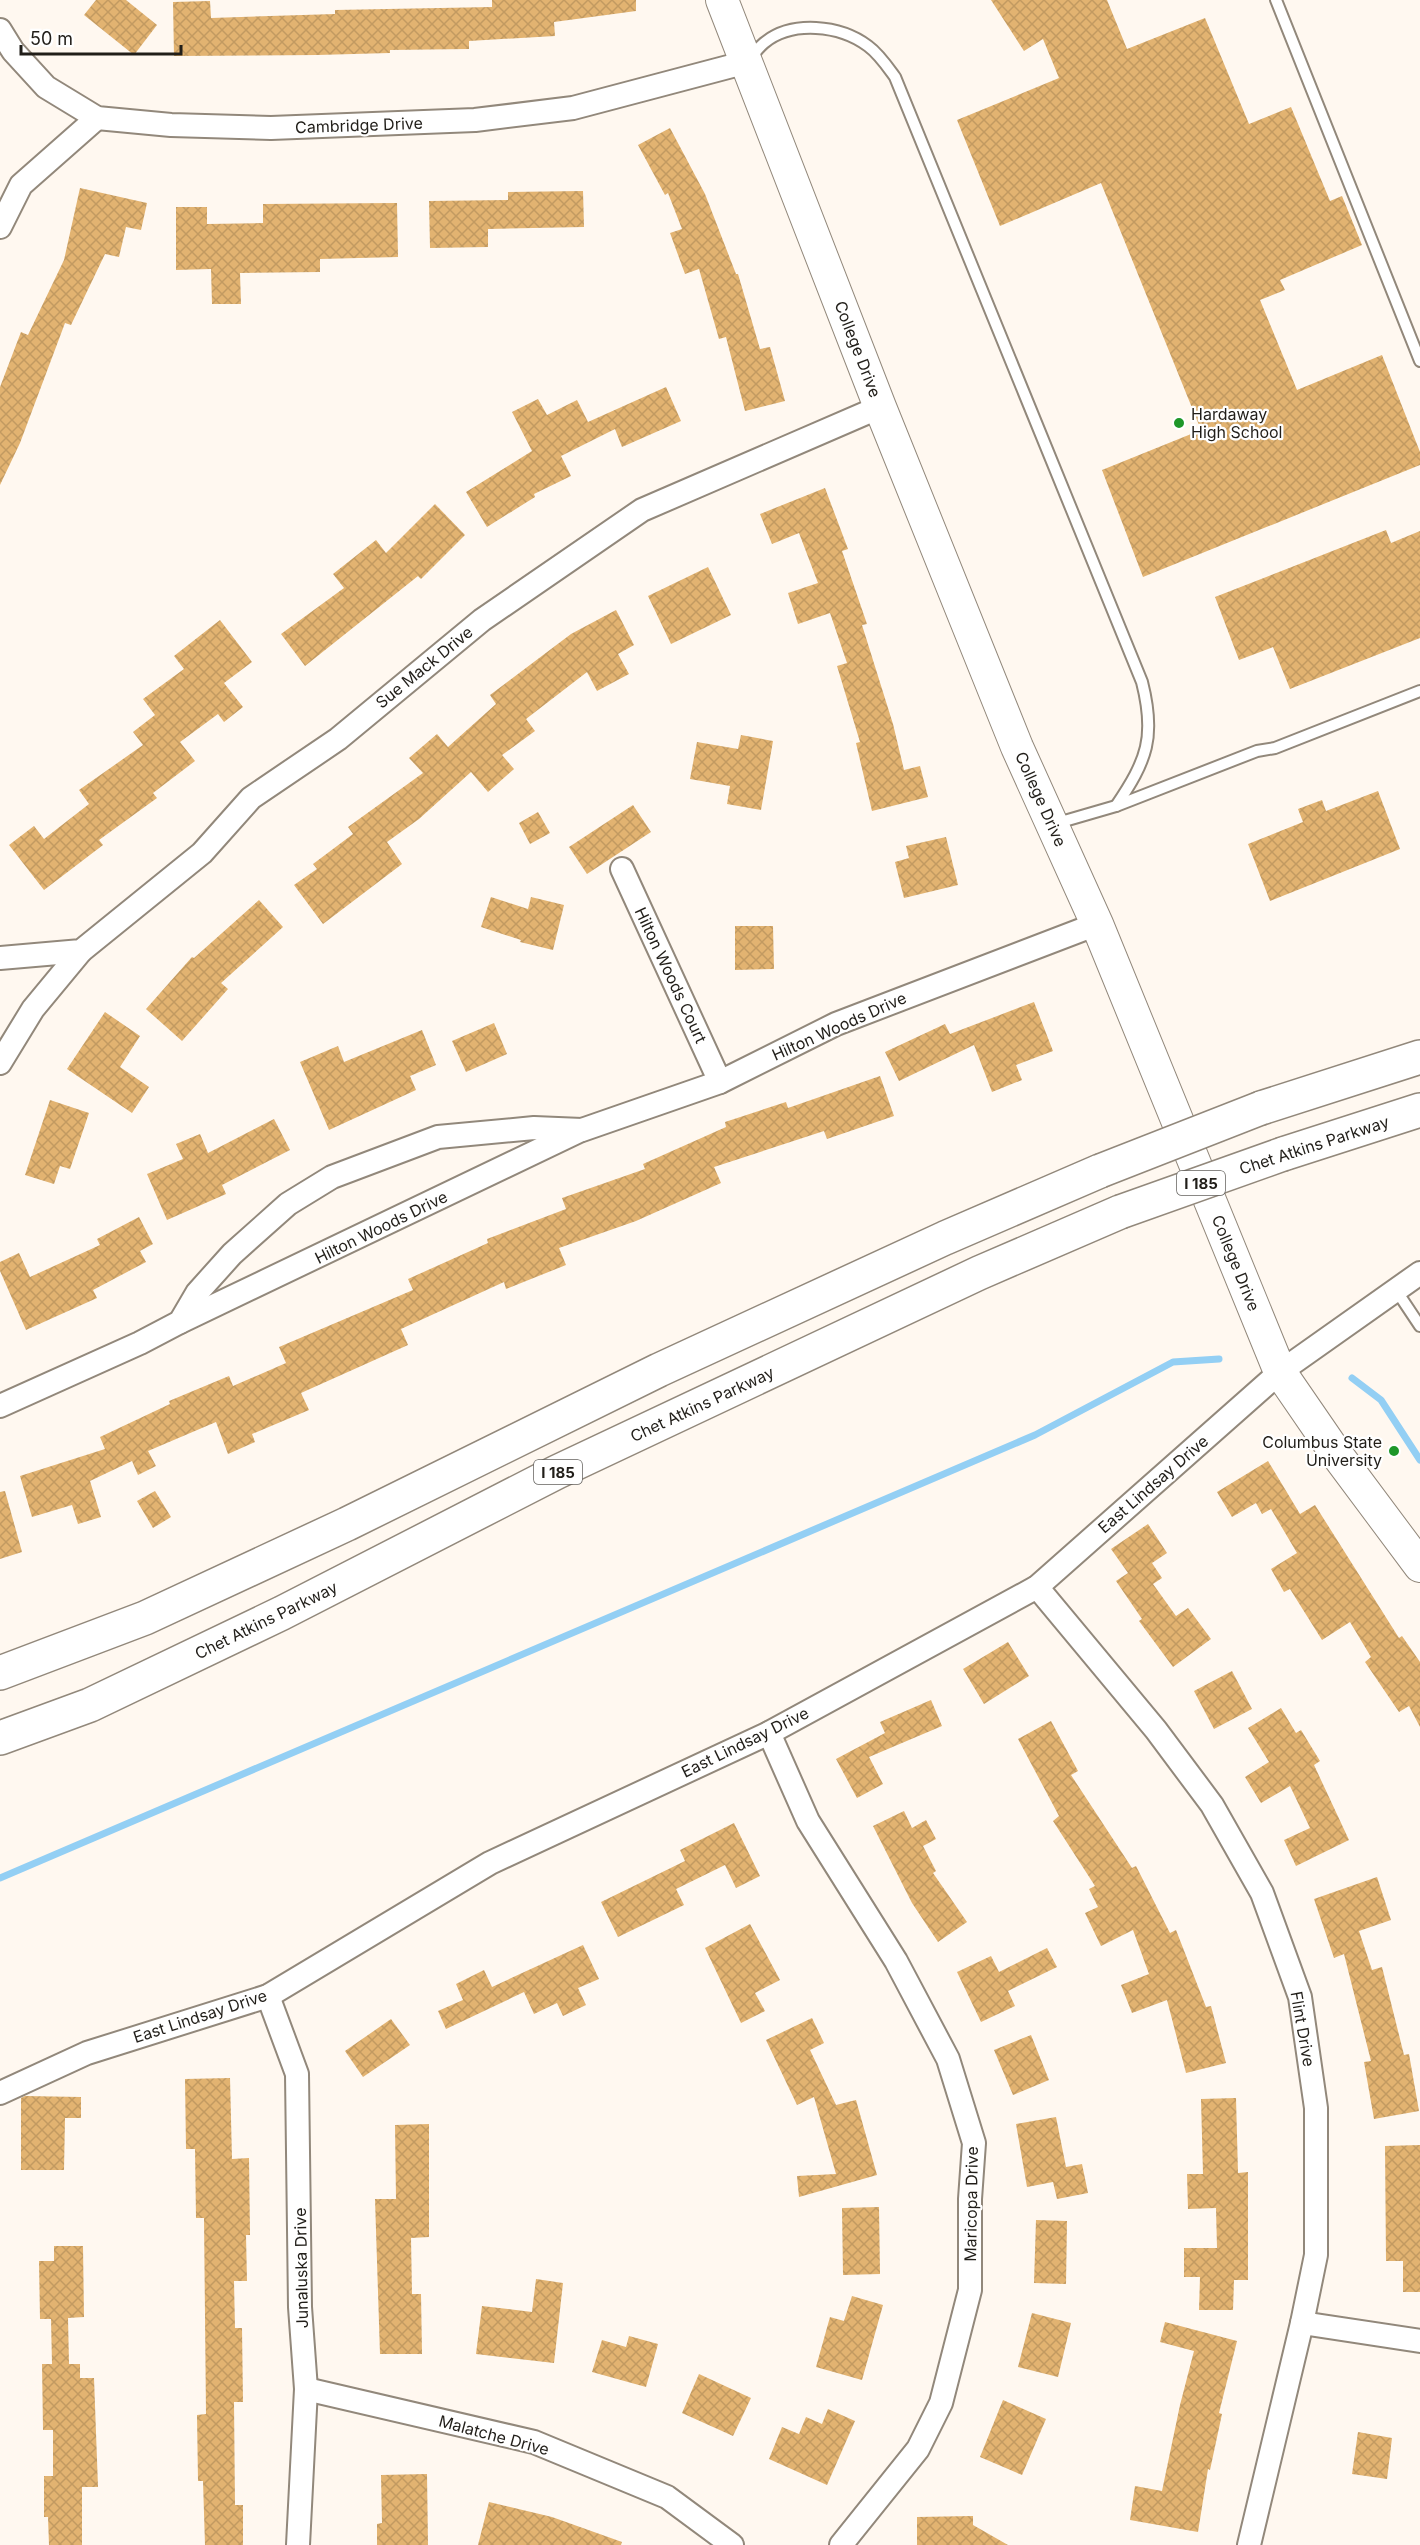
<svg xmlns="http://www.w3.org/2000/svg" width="1420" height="2545" viewBox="0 0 1420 2545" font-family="Inter,sans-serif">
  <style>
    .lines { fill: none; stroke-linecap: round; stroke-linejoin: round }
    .stream { stroke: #93cff4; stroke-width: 7 }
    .building { fill: url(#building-cross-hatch) }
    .lane-casing { stroke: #92887b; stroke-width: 14 }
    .street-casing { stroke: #92887b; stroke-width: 26 }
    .secondary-casing { stroke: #92887b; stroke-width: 34 }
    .highway-casing { stroke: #92887b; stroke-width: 36 }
    .lane { stroke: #fff; stroke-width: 10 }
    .street { stroke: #fff; stroke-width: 22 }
    .secondary { stroke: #fff; stroke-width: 32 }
    .highway { stroke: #fff; stroke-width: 33 }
    .highway-bridge-casing { stroke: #92887b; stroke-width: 36; stroke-linecap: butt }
    .highway-bridge { stroke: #fff; stroke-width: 33 }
    .poi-dot { fill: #1e9729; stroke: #fff; stroke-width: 2 }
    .labels { text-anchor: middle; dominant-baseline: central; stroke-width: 4.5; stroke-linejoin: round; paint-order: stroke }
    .shield { fill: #fff; stroke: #64625e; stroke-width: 1.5 }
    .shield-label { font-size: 15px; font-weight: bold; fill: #211e19 }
    .street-label { font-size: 16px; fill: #211e19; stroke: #fff }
    .poi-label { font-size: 16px; fill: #211e19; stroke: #fff; text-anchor: start }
  </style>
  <defs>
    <pattern id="building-cross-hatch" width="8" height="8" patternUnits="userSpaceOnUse" patternTransform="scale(1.5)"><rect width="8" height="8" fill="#e2b371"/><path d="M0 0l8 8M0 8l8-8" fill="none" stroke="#c29a61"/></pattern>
  </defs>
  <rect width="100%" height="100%" fill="#fff8f0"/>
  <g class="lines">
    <!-- stream -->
    <g class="stream">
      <polyline points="1352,1378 1381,1400 1420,1460"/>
      <polyline points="0,1878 1035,1435 1173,1362 1219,1359"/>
    </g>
  </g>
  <!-- building -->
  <g class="building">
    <polygon points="96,0 126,0 157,25 134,55 84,15"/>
    <polygon points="492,0 636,0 636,11 554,22 555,36 469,41 469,49 390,50 390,53 317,55 174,56 173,2 210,1 211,18 335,14 335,10 492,7"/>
    <polygon points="991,0 1107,0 1127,49 1205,18 1249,124 1291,107 1330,201 1342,196 1362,245 1280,280 1285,290 1260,300 1297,390 1382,355 1420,452 1420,465 1143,577 1102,470 1201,430 1101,183 1000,226 957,120 1059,78 1043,39 1024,51"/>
    <polygon points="670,128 705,194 736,274 738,274 760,349 770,347 785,401 745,411 726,337 719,339 699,269 685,274 670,233 682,229 668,193 665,195 638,145"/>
    <polygon points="80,188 147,203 141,230 126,227 119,257 105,254 71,325 65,323 20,443 0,485 0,387 21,332 28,335 64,260"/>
    <polygon points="583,191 584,227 488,229 488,247 430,248 429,201 508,200 508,192"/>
    <polygon points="397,203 398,257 320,259 320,272 240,273 241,304 212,304 211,269 176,270 176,207 207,207 207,224 263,223 263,204"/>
    <polygon points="666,387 681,421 622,447 615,429 561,456 571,476 534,494 535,497 487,527 466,492 532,451 512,412 538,399 547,415 577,400 588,422"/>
    <polygon points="825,488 848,549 842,551 867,624 862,625 893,724 904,770 920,766 928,797 872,811 856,743 860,742 837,666 847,663 830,613 798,624 788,593 818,583 799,533 772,544 760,514"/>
    <polygon points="435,504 465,535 421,579 418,576 305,666 281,634 344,588 333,574 376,540 386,553"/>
    <polygon points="1386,530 1391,543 1420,531 1420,638 1290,689 1273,647 1239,660 1215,597"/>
    <polygon points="708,567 731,615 671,644 648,596"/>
    <polygon points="616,610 634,645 618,654 629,674 597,691 587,672 526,719 535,731 502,755 514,769 488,792 471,772 419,819 387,842 402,864 323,924 294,885 317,869 313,864 353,834 348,827 423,773 409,758 437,734 448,747 496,704 490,695 571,634"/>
    <polygon points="220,620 252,662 224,683 243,707 224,722 218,714 180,742 195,761 153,793 157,798 99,840 103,845 44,890 9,845 34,826 44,839 89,804 79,790 143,745 133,732 155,715 143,699 184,669 174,656"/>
    <polygon points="741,735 773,741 761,810 727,804 730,786 690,779 697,742 738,749"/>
    <polygon points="1378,791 1400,849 1270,901 1248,844 1303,822 1298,809 1322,800 1326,811"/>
    <polygon points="633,805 651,832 587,874 569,847"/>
    <polygon points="538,812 550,833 530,844 519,823"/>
    <polygon points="946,837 958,885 904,898 895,862 909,858 906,846"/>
    <polygon points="491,897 528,909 531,897 564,905 553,950 520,942 521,940 481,927"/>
    <polygon points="259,900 283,927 221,983 228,989 182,1041 146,1009 192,957 194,958"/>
    <polygon points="735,926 773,926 774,969 735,970"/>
    <polygon points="1034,1002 1053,1051 1016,1065 1022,1080 992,1092 974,1045 899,1081 885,1052 945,1024 950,1034"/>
    <polygon points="105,1012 140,1036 120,1067 149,1087 132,1113 67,1069"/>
    <polygon points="494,1023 507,1054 466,1072 452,1041"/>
    <polygon points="422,1030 436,1065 410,1076 416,1090 329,1130 300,1062 338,1046 344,1062"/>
    <polygon points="880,1076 894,1116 827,1139 824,1131 714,1167 721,1183 636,1221 559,1248 566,1265 506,1289 504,1282 401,1329 408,1345 301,1393 309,1410 252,1434 255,1442 228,1454 216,1422 148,1451 156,1466 138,1475 132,1461 90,1481 101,1517 78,1524 72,1505 32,1517 20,1476 105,1449 100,1437 170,1404 169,1401 229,1376 233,1386 286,1363 279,1347 413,1290 408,1279 488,1243 487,1239 566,1209 562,1198 645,1169 643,1164 726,1127 725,1122 786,1102 788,1108"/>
    <polygon points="50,1100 89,1113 70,1169 60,1166 54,1184 25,1175"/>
    <polygon points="274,1119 290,1150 222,1185 226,1194 167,1220 147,1174 183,1159 176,1144 200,1134 208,1153"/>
    <polygon points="139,1217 153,1244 140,1251 146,1262 93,1290 97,1298 26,1330 0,1271 0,1262 19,1253 30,1277 100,1245 97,1239"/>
    <polygon points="1268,1461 1300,1514 1315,1505 1399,1638 1402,1636 1420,1662 1420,1727 1409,1706 1399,1712 1365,1662 1371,1657 1350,1622 1322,1640 1290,1589 1284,1592 1271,1569 1297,1553 1271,1509 1262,1514 1256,1503 1232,1517 1217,1492"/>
    <polygon points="5,1491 22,1552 0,1559 0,1492"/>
    <polygon points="155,1491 171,1517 153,1528 137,1501"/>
    <polygon points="1148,1524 1167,1553 1152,1563 1162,1578 1153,1584 1176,1616 1188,1608 1211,1639 1173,1667 1139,1621 1142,1619 1116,1581 1128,1573 1111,1549"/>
    <polygon points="1008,1642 1029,1676 984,1704 963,1669"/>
    <polygon points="1232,1671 1252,1709 1214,1729 1194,1691"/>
    <polygon points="931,1700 942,1726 869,1757 883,1784 857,1798 836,1759 885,1733 880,1722"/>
    <polygon points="1281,1708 1296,1733 1301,1730 1320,1761 1314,1765 1349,1840 1296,1866 1284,1840 1310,1828 1290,1786 1261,1803 1245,1777 1269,1762 1248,1728"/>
    <polygon points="1051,1721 1078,1771 1071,1775 1132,1868 1136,1866 1170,1933 1176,1930 1206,2007 1211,2006 1226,2063 1186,2073 1167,2000 1132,2013 1121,1985 1149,1974 1133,1930 1101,1946 1085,1913 1098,1907 1089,1889 1095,1886 1053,1821 1059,1816 1018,1739"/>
    <polygon points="904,1811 912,1828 926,1820 936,1839 923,1846 936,1871 933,1873 967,1922 938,1942 912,1903 873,1826"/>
    <polygon points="734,1823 760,1876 736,1888 725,1865 676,1889 684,1905 618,1937 601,1902 685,1861 680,1850"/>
    <polygon points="1377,1877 1391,1920 1359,1931 1372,1970 1382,1967 1404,2055 1409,2054 1419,2111 1374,2119 1364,2062 1371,2061 1344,1954 1334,1958 1314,1899"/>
    <polygon points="750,1924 780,1980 755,1993 765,2011 741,2023 705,1948"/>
    <polygon points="583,1945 599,1979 578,1988 586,2005 563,2016 557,2003 534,2014 524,1992 446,2029 438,2011 463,2000 456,1984 484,1970 492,1987"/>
    <polygon points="1047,1948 1057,1967 1008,1991 1015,2006 981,2022 957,1972 991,1956 999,1972"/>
    <polygon points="812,2018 824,2043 810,2050 836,2105 856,2100 877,2175 799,2197 797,2176 836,2174 814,2097 797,2105 766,2040"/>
    <polygon points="391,2019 410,2045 363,2077 345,2051"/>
    <polygon points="1031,2035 1049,2080 1013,2095 994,2050"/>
    <polygon points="230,2078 232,2159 249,2158 250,2235 246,2235 247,2281 234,2281 235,2328 242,2328 243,2402 234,2402 235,2505 243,2505 243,2545 205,2545 203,2481 198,2481 197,2415 206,2414 204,2218 196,2218 195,2149 186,2149 185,2079"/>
    <polygon points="25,2096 81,2097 81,2118 65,2118 64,2170 21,2170 21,2098"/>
    <polygon points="1236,2098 1238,2173 1248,2172 1248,2280 1234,2280 1233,2310 1199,2310 1200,2277 1184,2277 1184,2248 1217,2248 1216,2208 1188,2209 1187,2174 1203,2174 1201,2099"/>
    <polygon points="1056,2117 1066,2167 1082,2164 1088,2193 1057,2199 1053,2182 1027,2187 1016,2124"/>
    <polygon points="429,2124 429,2237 411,2238 412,2294 421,2294 422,2354 380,2354 375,2199 396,2199 395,2125"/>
    <polygon points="1420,2145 1420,2292 1403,2292 1403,2261 1386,2261 1385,2146"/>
    <polygon points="879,2207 880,2274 843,2275 842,2208"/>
    <polygon points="1036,2220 1067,2221 1066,2284 1034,2283"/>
    <polygon points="54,2246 83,2246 84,2317 68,2318 69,2364 80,2364 80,2378 94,2378 98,2487 82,2487 82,2545 49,2545 48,2517 44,2517 44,2476 53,2476 53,2430 43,2430 42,2364 52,2364 51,2319 40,2319 39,2261 54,2261"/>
    <polygon points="536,2279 563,2283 554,2363 476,2354 482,2306 532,2312"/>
    <polygon points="852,2296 883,2305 862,2380 816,2367 830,2317 844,2321"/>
    <polygon points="1032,2313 1071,2323 1058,2377 1018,2367"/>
    <polygon points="1165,2322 1237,2341 1219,2413 1222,2414 1210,2470 1208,2469 1198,2532 1130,2520 1135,2486 1162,2491 1180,2405 1194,2351 1160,2342"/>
    <polygon points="629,2336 658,2344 646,2387 592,2372 602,2340 626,2347"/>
    <polygon points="699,2374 751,2398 733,2436 682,2413"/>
    <polygon points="1003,2400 1046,2419 1022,2475 980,2457"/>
    <polygon points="828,2409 855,2421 827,2485 769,2459 782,2427 799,2434 806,2417 822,2424"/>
    <polygon points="1358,2432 1392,2438 1387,2479 1352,2474"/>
    <polygon points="427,2474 428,2545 377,2545 377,2524 382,2523 381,2475"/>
    <polygon points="489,2502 552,2517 622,2542 621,2545 478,2545"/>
    <polygon points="973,2516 973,2525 1008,2545 917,2545 917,2517"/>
  </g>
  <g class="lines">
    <defs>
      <g id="lane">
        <polyline points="1276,0 1420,361"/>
        <path d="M 749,61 C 753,55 758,48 764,43 C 792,20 840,25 868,46 C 879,54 887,66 895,77 L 1142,682 C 1156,737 1147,760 1116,806"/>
        <polyline points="1054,824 1116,806 1257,751 1275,748 1420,691"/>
        <polyline points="1396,1290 1420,1326"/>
      </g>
      <g id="street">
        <polyline points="0,30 13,51 46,87 97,118 171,125 271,128 475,120 573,108 747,62"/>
        <polyline points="0,227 21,185 97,118"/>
        <polyline points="622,869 720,1082"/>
        <polyline points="0,958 81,951 202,853 251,798 338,739 482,620 642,510 880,407"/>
        <polyline points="0,1063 33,1009 81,951"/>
        <polyline points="180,1322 579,1131"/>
        <polyline points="0,1406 140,1343 180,1322 197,1293 232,1254 288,1204 332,1177 438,1137 534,1128 582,1130 720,1082 836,1024 1097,924"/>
        <polyline points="1037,1587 1156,1730 1212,1805 1262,1893 1300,1997 1316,2108 1316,2255 1302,2323 1249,2545"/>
        <polyline points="769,1733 808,1821 896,1961 948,2059 974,2143 970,2199 970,2290 941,2403 918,2449 841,2545"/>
        <polyline points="268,1996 297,2074 300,2307 306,2389 298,2545"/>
        <polyline points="0,2093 87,2053 268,1996 490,1863 769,1733 1037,1587 1280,1372 1420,1273"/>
        <polyline points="1302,2323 1420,2341"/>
        <polyline points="306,2389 534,2442 667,2497 732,2545"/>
      </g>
      <polyline id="secondary" points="722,0 880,407 1017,747 1097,924 1280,1372 1335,1452 1420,1566"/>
      <g id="highway">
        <polyline points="1261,1108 1420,1057"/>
        <polyline points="1283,1154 1420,1110"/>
        <polyline points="0,1673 145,1618 347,1524 659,1370 945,1238 1100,1171"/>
        <polyline points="0,1738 90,1705 282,1613 557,1472 979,1273 1120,1212"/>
      </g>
    </defs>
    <!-- lane casing -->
    <use href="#lane" class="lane-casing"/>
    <!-- street casing -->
    <use href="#street" class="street-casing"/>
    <!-- secondary casing -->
    <use href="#secondary" class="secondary-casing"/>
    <!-- highway casing -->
    <use href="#highway" class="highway-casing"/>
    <!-- lane -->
    <use href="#lane" class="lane"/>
    <!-- street -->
    <use href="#street" class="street"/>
    <!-- secondary -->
    <use href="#secondary" class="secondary"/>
    <!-- highway -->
    <use href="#highway" class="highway"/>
    <defs>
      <g id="highway-bridge">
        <polyline points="1100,1171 1261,1108"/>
        <polyline points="1120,1212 1283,1154"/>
      </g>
    </defs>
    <!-- highway-bridge casing -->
    <use href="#highway-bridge" class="highway-bridge-casing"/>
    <!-- highway-bridge -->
    <use href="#highway-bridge" class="highway-bridge"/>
  </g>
  <!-- markers -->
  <g class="poi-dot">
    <circle cx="1179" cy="423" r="6"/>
    <circle cx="1394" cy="1451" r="6"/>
  </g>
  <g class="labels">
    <!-- shield labels -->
    <g class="shield">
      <rect x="1177" y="1171" width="48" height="24" rx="4.5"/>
      <rect x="534" y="1460" width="48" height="24" rx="4.5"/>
    </g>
    <g class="shield-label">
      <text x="1201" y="1183">I 185</text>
      <text x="558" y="1472">I 185</text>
    </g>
    <!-- street labels -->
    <g class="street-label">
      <text transform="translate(359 125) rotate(-2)">Cambridge Drive</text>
      <text transform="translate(858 349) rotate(69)">College Drive</text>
      <text transform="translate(424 667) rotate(-39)">Sue Mack Drive</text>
      <text transform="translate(1041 799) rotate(66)">College Drive</text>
      <text transform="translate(671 975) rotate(65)">Hilton Woods Court</text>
      <text transform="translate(839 1026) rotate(-24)">Hilton Woods Drive</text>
      <text transform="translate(1314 1145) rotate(-18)">Chet Atkins Parkway</text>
      <text transform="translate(381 1227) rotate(-26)">Hilton Woods Drive</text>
      <text transform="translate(1236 1263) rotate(68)">College Drive</text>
      <text transform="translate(702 1404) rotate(-25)">Chet Atkins Parkway</text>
      <text transform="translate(1153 1484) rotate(-41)">East Lindsay Drive</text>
      <text transform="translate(266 1620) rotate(-26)">Chet Atkins Parkway</text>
      <text transform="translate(745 1742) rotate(-26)">East Lindsay Drive</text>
      <text transform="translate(200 2016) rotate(-18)">East Lindsay Drive</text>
      <text transform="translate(1303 2029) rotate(80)">Flint Drive</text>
      <text transform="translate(971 2204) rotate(-89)">Maricopa Drive</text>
      <text transform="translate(301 2268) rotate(-91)">Junaluska Drive</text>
      <text transform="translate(494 2435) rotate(15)">Malatche Drive</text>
    </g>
    <!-- poi labels -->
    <g class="poi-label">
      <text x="1191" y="414">Hardaway<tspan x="1191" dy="18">High School</tspan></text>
      <text x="1382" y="1442" text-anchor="end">Columbus State<tspan x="1382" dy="18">University</tspan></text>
    </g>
  </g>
  <!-- scale -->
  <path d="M21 45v9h160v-9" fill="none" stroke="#211e19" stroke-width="3"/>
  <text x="30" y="45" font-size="18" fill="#211e19" stroke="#ffffff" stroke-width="4.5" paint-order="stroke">50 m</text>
</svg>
